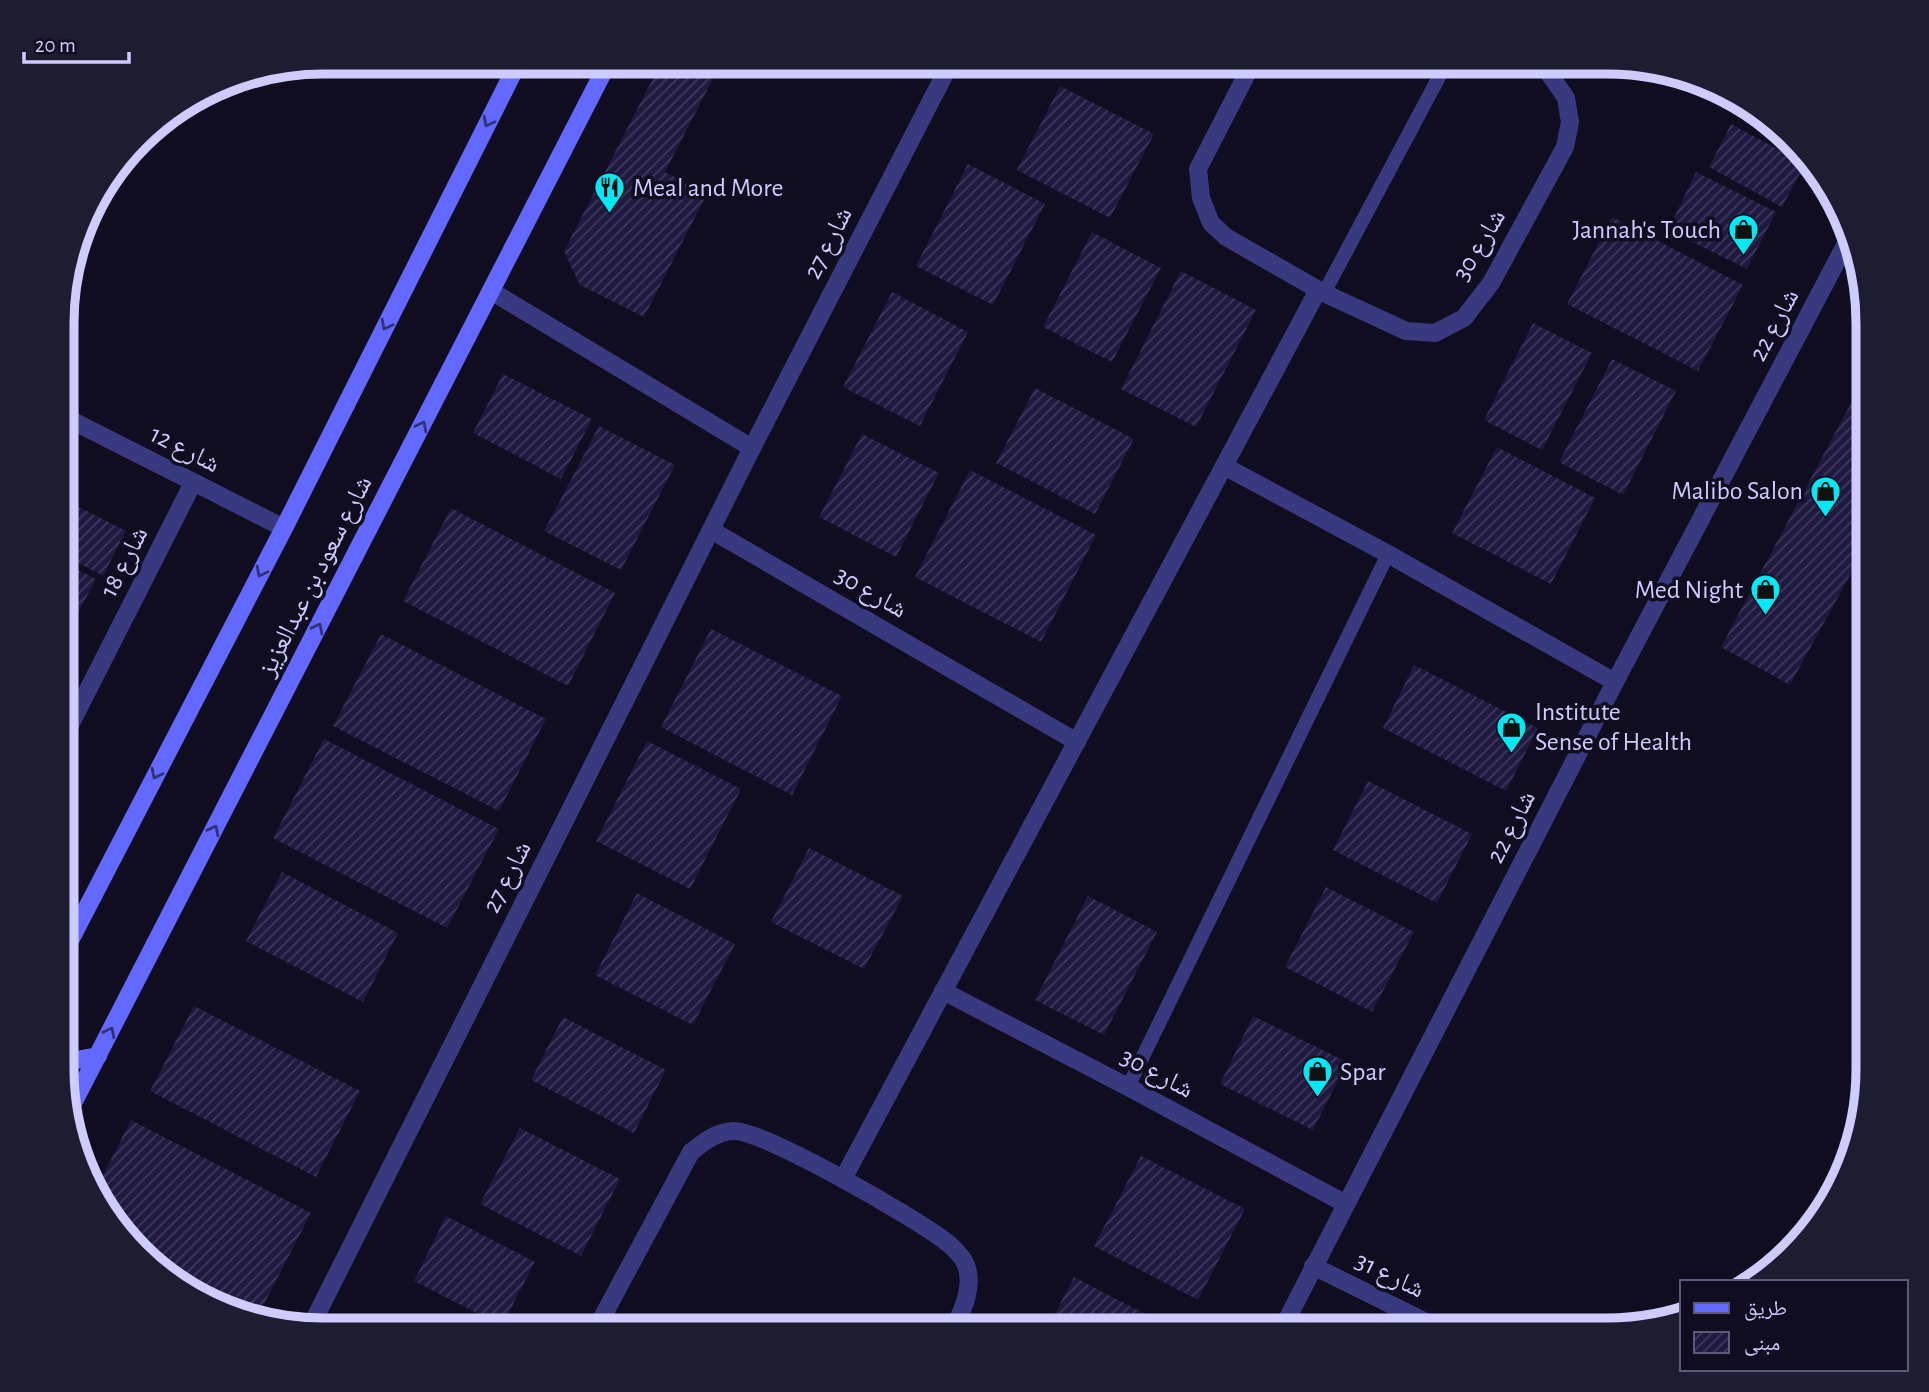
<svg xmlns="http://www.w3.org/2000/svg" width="1929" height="1392" viewBox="0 0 1929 1392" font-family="'Alegreya Sans','Noto Naskh Arabic',sans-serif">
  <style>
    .building { fill: url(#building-hatch) }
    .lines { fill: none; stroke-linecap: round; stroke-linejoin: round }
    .service { stroke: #38397e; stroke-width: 14 }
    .minor { stroke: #38397e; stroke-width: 18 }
    .secondary { stroke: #6368fe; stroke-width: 18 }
    .oneway { stroke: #313178 }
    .labels { text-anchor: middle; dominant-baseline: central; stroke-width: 7; stroke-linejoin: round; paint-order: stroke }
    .poi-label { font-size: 26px; fill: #cecbff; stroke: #0f0d1f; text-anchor: start }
    .street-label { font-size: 26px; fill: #cecbff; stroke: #0f0d1f }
    .rim { fill: none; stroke: #cecbff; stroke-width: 9 }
  </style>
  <defs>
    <pattern id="building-hatch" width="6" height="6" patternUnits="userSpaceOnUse" patternTransform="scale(1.75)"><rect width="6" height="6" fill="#1f1940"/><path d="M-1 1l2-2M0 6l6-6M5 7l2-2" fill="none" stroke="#3e395d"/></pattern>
  </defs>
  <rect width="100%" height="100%" fill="#0f0d1f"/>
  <!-- building -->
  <g class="building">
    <polygon points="662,61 694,61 716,73 665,172 707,194 644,317 580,285 564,251"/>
    <polygon points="1631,64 1656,69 1679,75 1673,86"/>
    <polygon points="1060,86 1154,134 1110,218 1017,170"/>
    <polygon points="1721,89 1766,115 1784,137 1714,101"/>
    <polygon points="1731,124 1805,164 1782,207 1709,167"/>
    <polygon points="968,164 1045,204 993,305 916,266"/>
    <polygon points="1696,172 1776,212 1747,269 1668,230"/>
    <polygon points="1612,217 1743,285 1698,371 1567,304"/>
    <polygon points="1092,232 1161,268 1112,362 1043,327"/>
    <polygon points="1181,271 1256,310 1196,427 1121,389"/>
    <polygon points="892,292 968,332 920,426 843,387"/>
    <polygon points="1533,323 1592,353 1542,450 1484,420"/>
    <polygon points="1612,359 1676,391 1623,495 1559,462"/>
    <polygon points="1867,373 1867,544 1790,685 1721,647"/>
    <polygon points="503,374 592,419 561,479 473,433"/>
    <polygon points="1035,388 1134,439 1095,514 996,463"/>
    <polygon points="599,426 675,465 621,570 544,531"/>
    <polygon points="862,434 939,473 896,557 819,517"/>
    <polygon points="1497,447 1595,498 1551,584 1452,533"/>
    <polygon points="970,470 1096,535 1041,642 915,577"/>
    <polygon points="63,499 126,531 103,576 63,555"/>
    <polygon points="451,508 615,593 568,686 403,601"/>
    <polygon points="63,563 96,579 75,619 63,614"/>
    <polygon points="711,629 842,696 792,795 661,727"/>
    <polygon points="381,634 546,719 499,811 333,726"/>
    <polygon points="1414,665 1538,728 1506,791 1383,728"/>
    <polygon points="324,739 499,829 447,928 273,838"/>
    <polygon points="647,741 741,789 690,889 596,841"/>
    <polygon points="1368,781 1472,834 1437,903 1333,850"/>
    <polygon points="809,848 903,896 864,969 771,922"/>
    <polygon points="282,872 398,933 363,1002 246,941"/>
    <polygon points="1326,887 1414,932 1372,1012 1285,967"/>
    <polygon points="637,893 735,944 693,1025 595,975"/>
    <polygon points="1088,896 1157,932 1104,1035 1035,1000"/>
    <polygon points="194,1006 360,1091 316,1177 150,1091"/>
    <polygon points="1253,1016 1347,1062 1313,1130 1220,1084"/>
    <polygon points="563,1017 666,1070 634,1133 531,1080"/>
    <polygon points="131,1120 311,1213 259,1314 145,1255 96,1200 94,1193"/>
    <polygon points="520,1128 620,1179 581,1256 480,1204"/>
    <polygon points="1141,1156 1245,1209 1198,1300 1094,1246"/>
    <polygon points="446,1216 535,1262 502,1326 414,1281"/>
    <polygon points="1074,1277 1178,1331 1046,1331"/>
  </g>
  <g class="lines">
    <!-- service -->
    <g class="service">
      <polyline points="1324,293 1447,62"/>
      <polyline points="1128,1087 1388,554"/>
    </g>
    <!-- minor -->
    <g class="minor">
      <polyline points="1253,62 1198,169 1201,198 1211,223 1226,237 1324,293 1406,331 1435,333 1464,318 1491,283 1565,147 1570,122 1566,98 1548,72 1531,62"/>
      <polyline points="491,291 752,448"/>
      <polyline points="63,416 284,528"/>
      <polyline points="1224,466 1388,554 1615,682"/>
      <polyline points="711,530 1077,742"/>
      <polyline points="63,739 193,483"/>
      <polyline points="943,991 1128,1087 1346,1204"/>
      <polyline points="843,1179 1318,290"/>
      <polyline points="1313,1266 1444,1331"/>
      <polyline points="309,1330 752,448 951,62"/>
      <path d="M 599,1330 L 603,1316 L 691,1152 C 704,1142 716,1132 733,1131 C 762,1129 917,1219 945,1241 C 951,1245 963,1257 966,1265 C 974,1287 963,1311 952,1330"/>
      <polyline points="1281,1331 1615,682 1849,238"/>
    </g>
    <!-- secondary -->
    <g class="secondary">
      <polyline points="63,954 284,528 519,61"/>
      <polyline points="63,1059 71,1061 98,1056"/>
      <polyline points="67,1115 609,61"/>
    </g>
  </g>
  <!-- one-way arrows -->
  <defs><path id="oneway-chevron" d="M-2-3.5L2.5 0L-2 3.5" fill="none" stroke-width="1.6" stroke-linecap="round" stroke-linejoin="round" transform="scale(1.75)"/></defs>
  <g class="oneway">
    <use href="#oneway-chevron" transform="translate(488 122) rotate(117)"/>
    <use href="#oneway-chevron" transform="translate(386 325) rotate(117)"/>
    <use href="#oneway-chevron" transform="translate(422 426) rotate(-63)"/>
    <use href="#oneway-chevron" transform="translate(261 572) rotate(117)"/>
    <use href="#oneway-chevron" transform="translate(318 628) rotate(-63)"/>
    <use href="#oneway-chevron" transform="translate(156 774) rotate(117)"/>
    <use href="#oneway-chevron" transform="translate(214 830) rotate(-63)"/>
    <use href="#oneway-chevron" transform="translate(110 1032) rotate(-63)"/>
  </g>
  <!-- icons -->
  <defs>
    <symbol id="restaurant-pin" viewBox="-11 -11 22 30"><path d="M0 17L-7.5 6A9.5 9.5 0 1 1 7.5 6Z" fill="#02e9f3" stroke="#0f0d1f"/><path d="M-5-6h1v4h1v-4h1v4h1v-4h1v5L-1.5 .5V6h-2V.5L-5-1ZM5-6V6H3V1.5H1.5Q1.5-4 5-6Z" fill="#111"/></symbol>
    <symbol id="shop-pin" viewBox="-11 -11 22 30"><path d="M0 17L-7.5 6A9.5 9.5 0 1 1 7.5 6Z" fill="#02e9f3" stroke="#0f0d1f"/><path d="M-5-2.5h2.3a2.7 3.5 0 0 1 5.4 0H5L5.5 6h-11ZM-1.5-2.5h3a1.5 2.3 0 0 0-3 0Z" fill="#111"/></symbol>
  </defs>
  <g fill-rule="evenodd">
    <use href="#restaurant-pin" x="592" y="170" width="35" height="47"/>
    <use href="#shop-pin" x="1726" y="212" width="35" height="47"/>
    <use href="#shop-pin" x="1808" y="474" width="35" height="47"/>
    <use href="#shop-pin" x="1748" y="572" width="35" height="47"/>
    <use href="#shop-pin" x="1494" y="710" width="35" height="47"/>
    <use href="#shop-pin" x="1300" y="1054" width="35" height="47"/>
  </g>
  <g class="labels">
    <!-- poi labels -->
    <g class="poi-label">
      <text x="633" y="188">Meal and More</text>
      <text x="1721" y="230" text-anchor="end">Jannah's Touch</text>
      <text x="1803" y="491" text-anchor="end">Malibo Salon</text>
      <text x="1743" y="590" text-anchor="end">Med Night</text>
      <text x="1535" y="712">Institute<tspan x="1535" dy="30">Sense of Health</tspan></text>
      <text x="1340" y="1072">Spar</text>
    </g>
    <!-- street labels -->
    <g class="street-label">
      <text transform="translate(828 243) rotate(-63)">شارع 27</text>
      <text transform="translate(1479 245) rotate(-59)">شارع 30</text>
      <text transform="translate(1774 325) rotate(-62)">شارع 22</text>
      <text transform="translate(185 449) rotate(27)">شارع 12</text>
      <text transform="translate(124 562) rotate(-63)">شارع 18</text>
      <text transform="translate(315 576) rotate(-63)">شارع سعود بن عبدالعزيز</text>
      <text transform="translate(871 592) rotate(30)">شارع 30</text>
      <text transform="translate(1511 827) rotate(-63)">شارع 22</text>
      <text transform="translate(507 877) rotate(-63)">شارع 27</text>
      <text transform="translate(1157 1073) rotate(28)">شارع 30</text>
      <text transform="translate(1390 1275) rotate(26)">شارع 31</text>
    </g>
  </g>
  <!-- crop -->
  <path d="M0 0H1929V1392H0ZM323 74H1607A249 249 0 0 1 1856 323V1069A249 249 0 0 1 1607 1318H323A249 249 0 0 1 74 1069V323A249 249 0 0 1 323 74Z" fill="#1e1c31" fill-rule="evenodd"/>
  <path class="rim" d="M323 74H1607A249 249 0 0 1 1856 323V1069A249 249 0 0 1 1607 1318H323A249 249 0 0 1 74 1069V323A249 249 0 0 1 323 74Z"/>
  <!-- legend -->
  <rect x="1680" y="1280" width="228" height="91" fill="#0f0d1f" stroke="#5b5979" stroke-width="2"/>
  <rect x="1694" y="1303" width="35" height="10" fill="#6368fe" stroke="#5b5979" stroke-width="2"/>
  <text x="1744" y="1315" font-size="21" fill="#cecbff">طريق</text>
  <rect x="1694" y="1332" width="35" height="21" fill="url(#building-hatch)" stroke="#5b5979" stroke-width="2"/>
  <text x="1744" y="1350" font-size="21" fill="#cecbff">مبنى</text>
  <!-- scale -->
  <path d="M24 52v10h105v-10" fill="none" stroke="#cecbff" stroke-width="3.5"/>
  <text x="35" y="52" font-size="21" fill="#cecbff" stroke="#0f0d1f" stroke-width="5" paint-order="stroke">20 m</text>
</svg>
